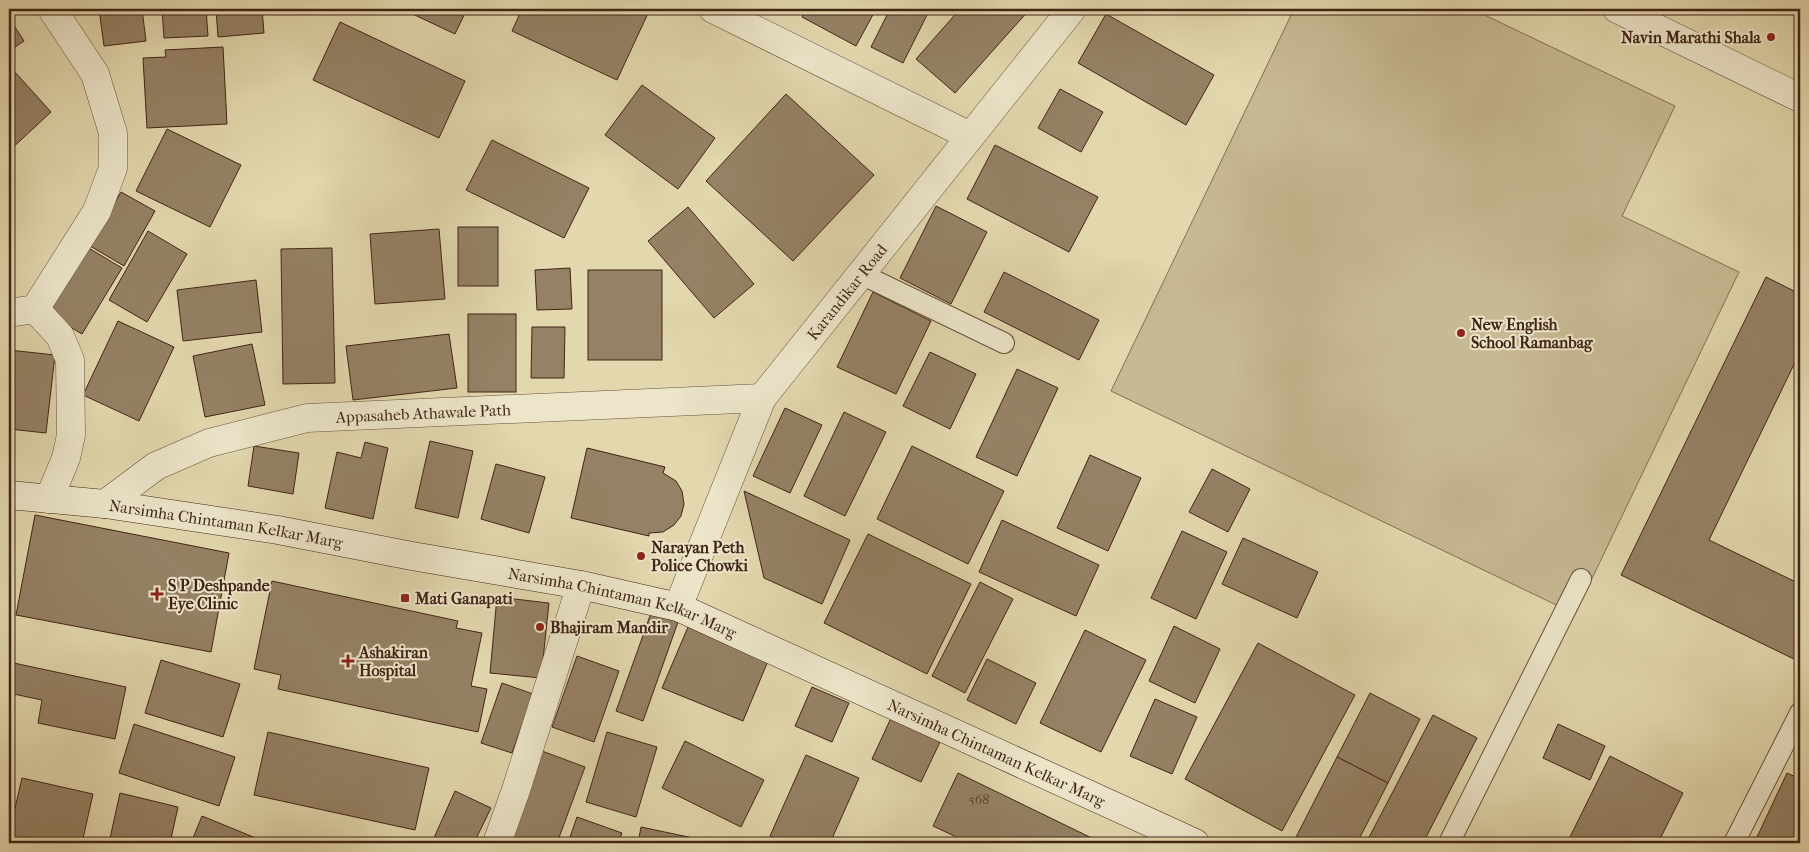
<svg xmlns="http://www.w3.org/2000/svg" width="1809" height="852" viewBox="0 0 1809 852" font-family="'IM FELL French Canon',serif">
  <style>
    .green { fill: #c7b993; stroke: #846e54 }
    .building { fill: #958165; stroke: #412416 }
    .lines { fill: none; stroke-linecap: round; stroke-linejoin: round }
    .lane-casing { stroke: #69513c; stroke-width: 22 }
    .street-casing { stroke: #69513c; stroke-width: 29 }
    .secondary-casing { stroke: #412416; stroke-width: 29 }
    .lane { stroke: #ece5ca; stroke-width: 20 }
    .street { stroke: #ece5ca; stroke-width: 28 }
    .secondary { stroke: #ece5ca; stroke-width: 28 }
    .poi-dot { fill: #8f2418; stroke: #ece5ca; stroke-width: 2 }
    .labels { text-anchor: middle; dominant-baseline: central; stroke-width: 4; stroke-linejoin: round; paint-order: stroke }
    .number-label { font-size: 14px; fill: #563b2a }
    .poi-label { font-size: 16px; font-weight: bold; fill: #412416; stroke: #ece5ca; text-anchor: start }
    .street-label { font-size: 16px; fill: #412416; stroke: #ece5ca }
  </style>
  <rect width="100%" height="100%" fill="#e2d7ad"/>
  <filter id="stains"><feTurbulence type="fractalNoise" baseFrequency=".004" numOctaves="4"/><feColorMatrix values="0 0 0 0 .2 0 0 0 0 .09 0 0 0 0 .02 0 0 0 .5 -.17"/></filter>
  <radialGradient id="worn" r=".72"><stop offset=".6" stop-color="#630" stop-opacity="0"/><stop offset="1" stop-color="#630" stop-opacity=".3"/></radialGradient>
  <!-- green -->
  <polygon class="green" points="1294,9 1472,9 1675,106 1622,216 1739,272 1575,614 1111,391"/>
  <!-- building -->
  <g class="building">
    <polygon points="99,9 142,9 146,41 104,46"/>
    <polygon points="162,9 206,9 208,36 164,38"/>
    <polygon points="216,9 262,9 264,33 218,37"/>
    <polygon points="402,9 467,9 455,34"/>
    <polygon points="522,9 650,9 617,80 512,31"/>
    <polygon points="806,9 876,9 856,46 802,17"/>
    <polygon points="890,9 930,9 903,63 871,47"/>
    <polygon points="960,9 1030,9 955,93 916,59"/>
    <polygon points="1106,14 1214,75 1186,125 1078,63"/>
    <polygon points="9,18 24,41 9,51"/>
    <polygon points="340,22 465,81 439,138 313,80"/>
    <polygon points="223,47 227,124 147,128 143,58 166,57 165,50"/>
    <polygon points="14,71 51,112 9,151 9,75"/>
    <polygon points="642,85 715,138 678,189 605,135"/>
    <polygon points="1060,89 1103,112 1081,152 1038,128"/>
    <polygon points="786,94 874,175 793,261 706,181"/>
    <polygon points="167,129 241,165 210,227 136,191"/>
    <polygon points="492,140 589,188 564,238 466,190"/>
    <polygon points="995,145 1098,197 1069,252 967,199"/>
    <polygon points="121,192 155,211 124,266 90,246"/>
    <polygon points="936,206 987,232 951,304 900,278"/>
    <polygon points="688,207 754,284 714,318 648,241"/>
    <rect x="458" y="227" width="40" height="59"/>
    <polygon points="439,229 445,299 375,304 370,234"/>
    <polygon points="148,231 187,254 147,322 109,300"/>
    <polygon points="87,247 122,268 82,334 47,313"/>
    <polygon points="332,248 335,383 283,384 281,249"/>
    <polygon points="570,268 572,309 537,310 535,270"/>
    <rect x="588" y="270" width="74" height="90"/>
    <polygon points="1004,272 1099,320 1079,360 984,312"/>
    <polygon points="1766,277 1800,294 1800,352 1709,540 1800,584 1800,662 1621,575"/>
    <polygon points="256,280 262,332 183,341 177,290"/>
    <polygon points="873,292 931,321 896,394 837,367"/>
    <rect x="468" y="314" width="48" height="78"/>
    <polygon points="118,321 174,347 139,421 83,395"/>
    <polygon points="532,327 565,327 564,378 531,378"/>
    <polygon points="449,334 457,388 353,400 346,346"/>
    <polygon points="252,344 265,405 205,417 193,356"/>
    <polygon points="9,350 55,355 46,433 9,429"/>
    <polygon points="930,352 976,374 950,429 903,406"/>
    <polygon points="1017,369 1058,388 1017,476 976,457"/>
    <polygon points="785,408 822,425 790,493 753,476"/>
    <polygon points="844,412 886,432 845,516 804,496"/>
    <polygon points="430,441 473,451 458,518 415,508"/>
    <polygon points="365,442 388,448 373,519 325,508 337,452 361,458"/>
    <polygon points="254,446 299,453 293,494 248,486"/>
    <polygon points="912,446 1004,491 968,564 877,519"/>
    <polygon points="587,448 665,467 663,473 676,481 682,491 684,504 681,516 674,525 663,532 649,533 649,536 571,518"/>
    <polygon points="1090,455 1141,478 1108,551 1057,528"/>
    <polygon points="496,464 545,477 529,533 481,519"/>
    <polygon points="1212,469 1250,489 1228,532 1189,512"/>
    <polygon points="744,491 850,540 822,604 764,578"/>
    <polygon points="35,515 229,553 211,652 16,615"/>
    <polygon points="1002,520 1099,565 1076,616 979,572"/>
    <polygon points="1182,531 1227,552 1196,619 1151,598"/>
    <polygon points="868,534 971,584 927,674 824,623"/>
    <polygon points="1243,538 1318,572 1297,618 1222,584"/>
    <polygon points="272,581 458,621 456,628 482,633 471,686 487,689 478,732 278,689 281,675 254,669"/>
    <polygon points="980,582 1013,599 965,693 932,676"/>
    <polygon points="497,597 549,603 541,678 490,673"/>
    <polygon points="651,613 678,622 643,721 616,711"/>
    <polygon points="1174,626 1220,649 1195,703 1149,681"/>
    <polygon points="688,627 768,661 743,721 662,688"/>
    <polygon points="1085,630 1146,660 1101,752 1040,723"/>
    <polygon points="1258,643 1355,695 1282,831 1185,779"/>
    <polygon points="577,656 619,671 594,742 552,727"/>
    <polygon points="987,659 1036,683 1016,724 967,700"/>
    <polygon points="161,660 240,684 223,737 145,713"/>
    <polygon points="9,662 126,687 115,739 38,723 42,700 9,693"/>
    <polygon points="502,683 533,694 512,753 481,743"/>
    <polygon points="812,687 849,703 832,742 795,726"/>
    <polygon points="1370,693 1420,719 1388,783 1337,757"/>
    <polygon points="1155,699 1197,717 1172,774 1130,756"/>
    <polygon points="1433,715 1477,738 1423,843 1366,843"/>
    <polygon points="891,718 940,742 921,782 872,759"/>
    <polygon points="9,719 12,719 9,752"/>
    <polygon points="134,724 235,757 219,806 119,773"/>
    <polygon points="1558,724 1605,746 1590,780 1543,758"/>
    <polygon points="268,732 429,768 415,830 254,795"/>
    <polygon points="607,732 657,747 636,817 586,802"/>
    <polygon points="685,741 764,780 741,827 662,788"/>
    <polygon points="542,751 585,767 557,843 509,843"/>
    <polygon points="806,755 859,778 830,843 787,843 770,836"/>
    <polygon points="1610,756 1683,793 1658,843 1567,843"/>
    <polygon points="1337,757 1388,783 1357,843 1293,843"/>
    <polygon points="958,773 1102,843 969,843 933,826"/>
    <polygon points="1787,773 1800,779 1800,843 1770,843 1757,837"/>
    <polygon points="22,778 93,794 82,843 9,843 9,834"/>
    <polygon points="455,791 491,808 474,843 441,843 433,840"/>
    <polygon points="120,793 178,807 170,843 109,843"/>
    <polygon points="202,816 268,843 191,843"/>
    <polygon points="577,817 622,833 618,843 568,843"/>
    <polygon points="641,827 717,843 638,843"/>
  </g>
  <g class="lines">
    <defs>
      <g id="lane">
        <polyline points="861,274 1004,343"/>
        <polyline points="1449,843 1581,579"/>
        <polyline points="1734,843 1800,713"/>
      </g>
      <g id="street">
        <polyline points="713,9 970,136"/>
        <polyline points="1617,9 1800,98"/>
        <polyline points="35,309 60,336 70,360 71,435 66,458 49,499"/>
        <polyline points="9,313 35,309 97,211 113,168 113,133 95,74 52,9"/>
        <path id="s1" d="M 105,504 L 156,466 L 209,443 L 307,418 L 762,398"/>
        <path id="s2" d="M 678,607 L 762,398 L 1072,9"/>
        <polyline points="497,843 516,790 581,585"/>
      </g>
      <g id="secondary">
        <path id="s3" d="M 9,495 L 105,504 L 278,530 L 412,556 L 581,585 L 678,607 L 1195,843"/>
      </g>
    </defs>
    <!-- lane casing -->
    <use href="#lane" class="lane-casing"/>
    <!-- street casing -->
    <use href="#street" class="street-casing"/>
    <!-- secondary casing -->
    <use href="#secondary" class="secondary-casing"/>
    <!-- lane -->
    <use href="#lane" class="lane"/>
    <!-- street -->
    <use href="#street" class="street"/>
    <!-- secondary -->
    <use href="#secondary" class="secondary"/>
  </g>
  <!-- markers -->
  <g class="poi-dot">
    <circle cx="1771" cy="37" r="5"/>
    <circle cx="1461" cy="333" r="5"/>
    <circle cx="641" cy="556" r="5"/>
    <path d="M154.5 586.5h5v5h5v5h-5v5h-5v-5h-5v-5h5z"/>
    <rect x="400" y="593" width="10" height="10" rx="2.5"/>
    <circle cx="540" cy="627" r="5"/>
    <path d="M345.5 653.5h5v5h5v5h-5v5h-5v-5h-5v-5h5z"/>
  </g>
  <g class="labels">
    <!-- number labels -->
    <g class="number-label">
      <text x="979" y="799">568</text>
    </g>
    <!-- poi labels -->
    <g class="poi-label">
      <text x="1761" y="37" text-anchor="end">Navin Marathi Shala</text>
      <text x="1471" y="324">New English<tspan x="1471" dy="18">School Ramanbag</tspan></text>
      <text x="651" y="547">Narayan Peth<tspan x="651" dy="18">Police Chowki</tspan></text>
      <text x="168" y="585">S P Deshpande<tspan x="168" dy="18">Eye Clinic</tspan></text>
      <text x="415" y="598">Mati Ganapati</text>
      <text x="550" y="627">Bhajiram Mandir</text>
      <text x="359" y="652">Ashakiran<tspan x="359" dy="18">Hospital</tspan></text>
    </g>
    <!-- street labels -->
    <g class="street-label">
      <text stroke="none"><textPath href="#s2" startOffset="361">Karandikar Road</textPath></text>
      <text stroke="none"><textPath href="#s1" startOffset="339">Appasaheb Athawale Path</textPath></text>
      <text stroke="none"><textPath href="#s3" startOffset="219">Narsimha Chintaman Kelkar Marg</textPath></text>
      <text stroke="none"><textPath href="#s3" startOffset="624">Narsimha Chintaman Kelkar Marg</textPath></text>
      <text stroke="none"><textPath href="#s3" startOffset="1029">Narsimha Chintaman Kelkar Marg</textPath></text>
    </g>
  </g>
  <!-- margin -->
  <rect width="1809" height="852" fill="none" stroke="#e2d7ad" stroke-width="30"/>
  <rect x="10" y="10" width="1789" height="832" fill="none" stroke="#412416" stroke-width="2.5"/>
  <rect x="15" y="15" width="1779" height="822" fill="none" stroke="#412416"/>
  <rect width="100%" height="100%" filter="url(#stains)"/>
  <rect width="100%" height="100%" fill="url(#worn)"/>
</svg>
